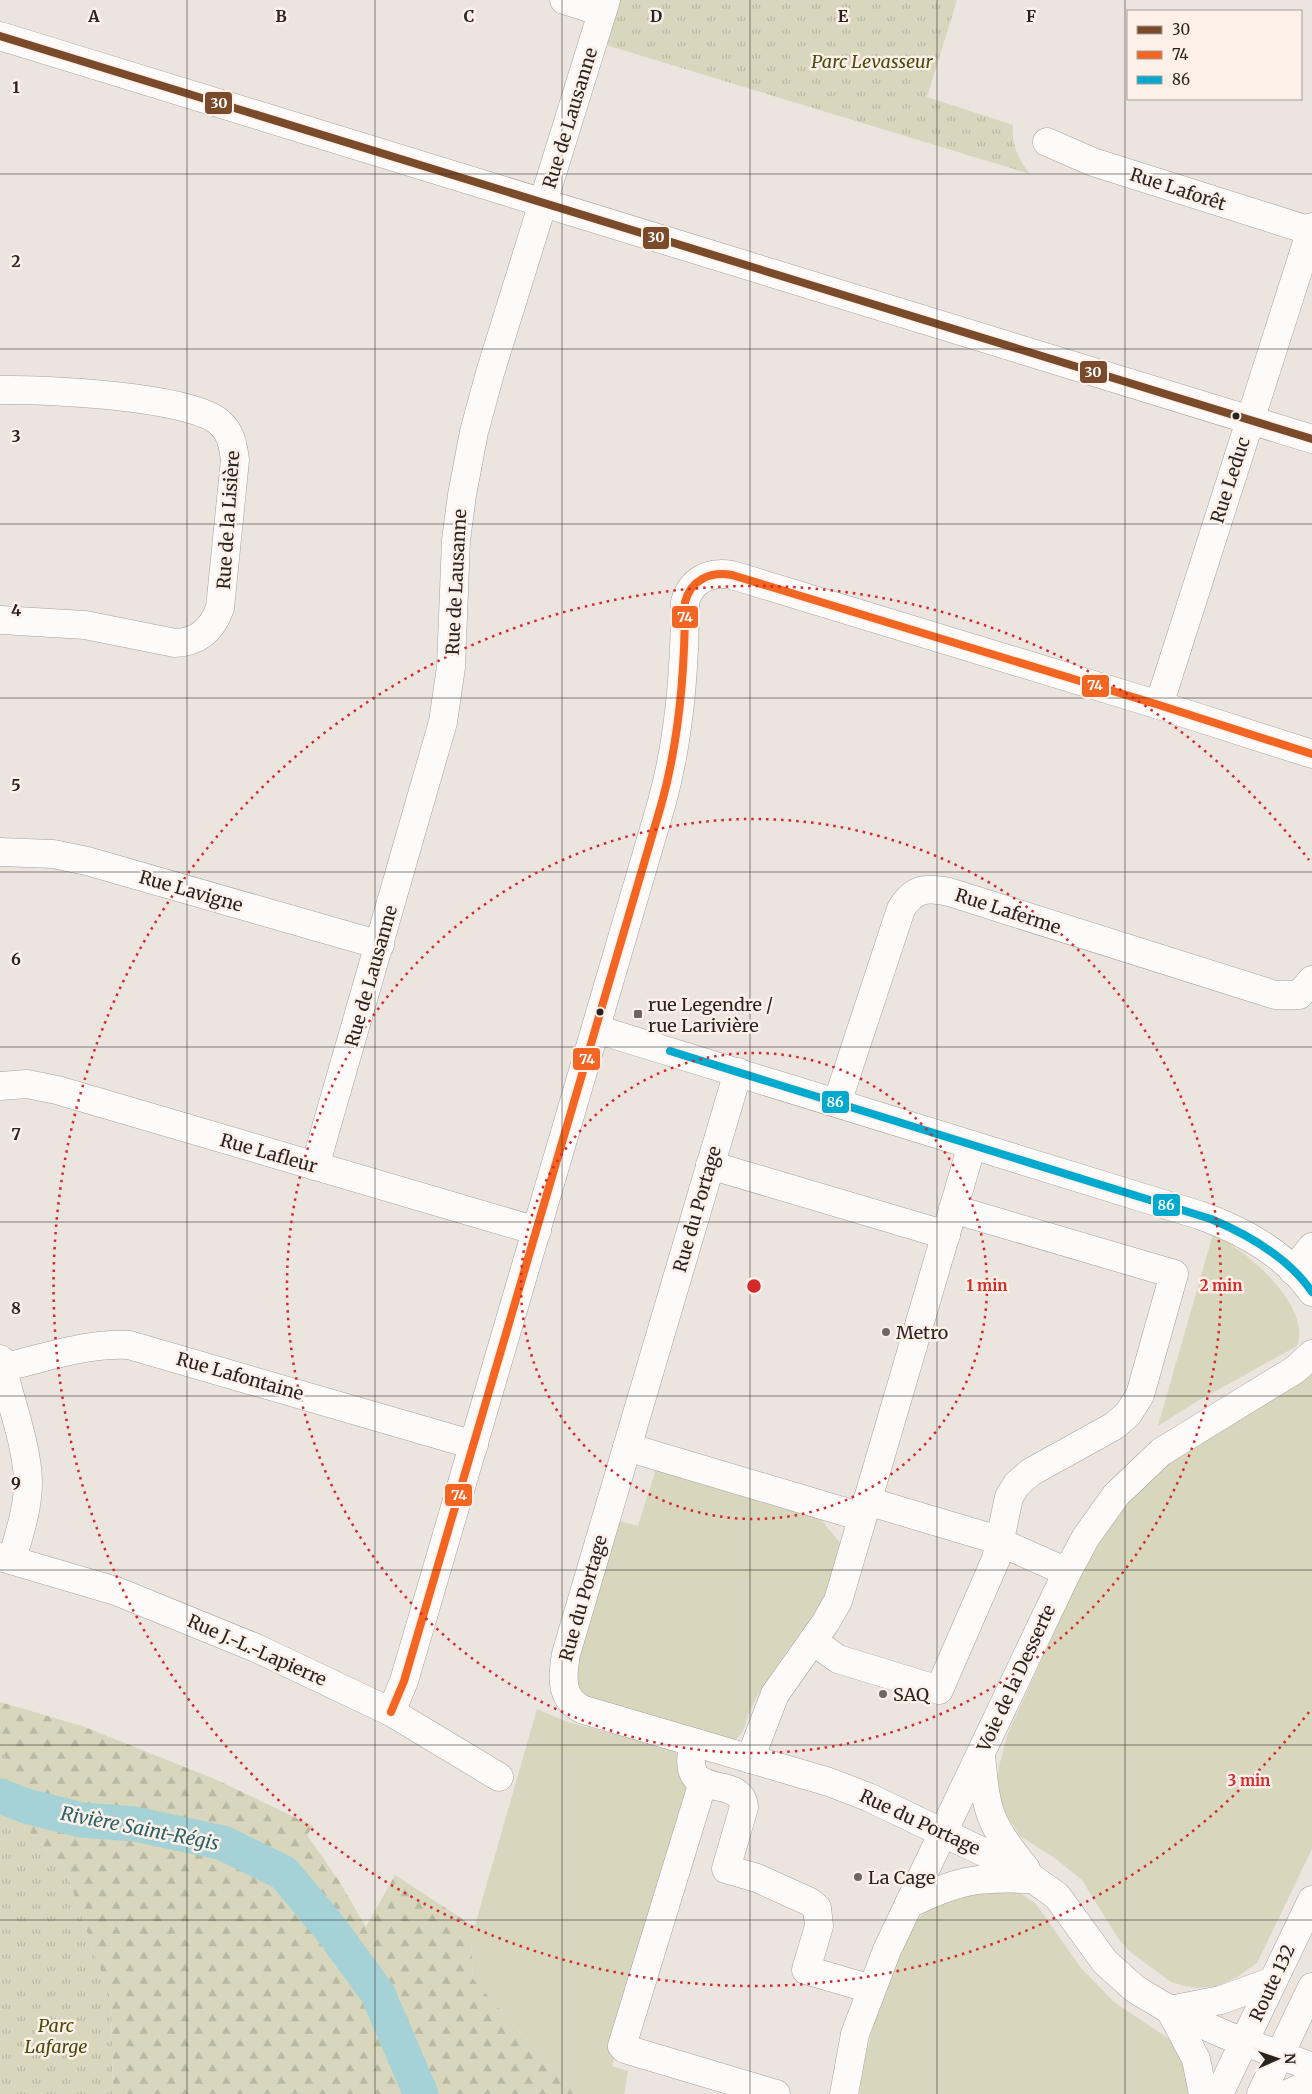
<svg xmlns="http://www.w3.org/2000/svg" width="1312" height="2094" viewBox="0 0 1312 2094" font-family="Merriweather,serif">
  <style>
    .grass { fill: #d8d6bc }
    .forest { fill: url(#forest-firs) }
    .park { fill: url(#park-tufts) }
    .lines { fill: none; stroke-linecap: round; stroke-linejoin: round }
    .river { stroke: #a5d2d7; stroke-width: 35 }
    .minor-casing { stroke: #a6a09b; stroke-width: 29 }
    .highway-casing { stroke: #a6a09b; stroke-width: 29 }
    .minor { stroke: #fcfbfa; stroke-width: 28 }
    .highway { stroke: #fcfbfa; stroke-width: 28 }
    .bus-1-casing { stroke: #fdf0e8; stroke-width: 11 }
    .bus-2-casing { stroke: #fdf0e8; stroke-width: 11 }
    .bus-3-casing { stroke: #fdf0e8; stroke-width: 11 }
    .bus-1 { stroke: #7a4b2a; stroke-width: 8 }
    .bus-2 { stroke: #f26522; stroke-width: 8 }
    .bus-3 { stroke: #00a9ce; stroke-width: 8 }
    .grid { fill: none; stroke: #292420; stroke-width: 1; stroke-opacity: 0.55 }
    .ring { fill: none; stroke: #d62828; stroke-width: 2.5; stroke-dasharray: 2.5 5 }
    .bus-dot { fill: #292420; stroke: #fdf0e8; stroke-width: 2 }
    .poi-dot { fill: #6d6763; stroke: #fdf0e8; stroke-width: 2 }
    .labels { text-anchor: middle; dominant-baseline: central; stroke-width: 5; stroke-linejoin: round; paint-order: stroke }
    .park-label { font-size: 18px; font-style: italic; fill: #484b0d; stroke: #fdf0e8 }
    .street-label { font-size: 18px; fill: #292420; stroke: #fdf0e8 }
    .poi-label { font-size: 18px; fill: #292420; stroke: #fdf0e8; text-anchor: start }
    .water-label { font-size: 19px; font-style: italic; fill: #286269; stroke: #fdf0e8 }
    .grid-label { font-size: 16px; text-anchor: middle; font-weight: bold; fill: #292420; stroke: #fdf0e8; stroke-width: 5; stroke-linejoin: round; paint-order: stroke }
    .centre { fill: #d62828; stroke: #fdf0e8; stroke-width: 2.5 }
    .ring-label { font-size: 15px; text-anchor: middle; font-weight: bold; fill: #d62828; stroke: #fdf0e8; stroke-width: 5; stroke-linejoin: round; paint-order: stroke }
    .line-badge { stroke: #fdf0e8; stroke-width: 2 }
    .badge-label { font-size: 14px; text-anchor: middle; font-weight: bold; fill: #fff }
  </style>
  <defs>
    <pattern id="forest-firs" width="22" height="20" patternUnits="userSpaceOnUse" patternTransform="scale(1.25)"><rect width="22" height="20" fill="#d8d6bc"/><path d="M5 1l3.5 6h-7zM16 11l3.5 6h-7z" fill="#b9b8a1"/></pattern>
    <pattern id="park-tufts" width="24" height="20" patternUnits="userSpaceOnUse" patternTransform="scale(1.25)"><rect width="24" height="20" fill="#d8d6bc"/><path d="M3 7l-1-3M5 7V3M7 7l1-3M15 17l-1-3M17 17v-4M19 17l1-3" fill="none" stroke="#b9b8a1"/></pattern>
  </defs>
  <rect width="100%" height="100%" fill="#ece4df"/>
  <!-- grass -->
  <g class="grass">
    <path d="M 1213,1234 C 1244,1249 1312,1304 1297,1346 L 1196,1402 L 1158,1426 Z"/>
    <polygon points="1312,1375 1312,1849 1257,1963 1237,1977 1218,1986 1197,1988 1184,1986 1171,1982 1129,1951 1118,1938 1082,1880 1056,1859 1020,1836 1002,1808 997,1784 999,1766 1008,1733 1074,1589 1108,1527 1127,1502 1178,1457"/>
    <path d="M 656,1469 L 819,1517 L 841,1544 L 827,1591 L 820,1605 C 797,1638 771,1670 752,1706 C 746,1717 746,1732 735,1740 L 583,1695 L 578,1689 L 575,1659 L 616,1520 L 638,1526 Z"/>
    <polygon points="537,1709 567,1722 675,1750 693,1798 612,2066 628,2071 624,2094 575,2094 473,1979 470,1924 475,1925"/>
    <path d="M 1003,1890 L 1020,1893 L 1036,1904 L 1081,1968 L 1114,2002 L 1175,2043 L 1182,2055 L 1190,2094 L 860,2094 C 861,2052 902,1914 942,1897 C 955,1892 988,1891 1003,1890 Z"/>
  </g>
  <!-- forest -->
  <polygon class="forest" points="0,1702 82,1726 217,1780 313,1826 307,1835 339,1881 366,1927 395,1875 470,1924 473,1979 575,2094 113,2094 111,2000 65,1869 9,1811 9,1763 0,1750"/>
  <!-- park -->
  <g class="park">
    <path d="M 620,0 L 957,0 L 927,97 L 1013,125 C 1011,144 1018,159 1030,174 L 606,45 Z"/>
    <polygon points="0,1750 9,1763 9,1811 65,1869 111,2000 113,2094 0,2094"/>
  </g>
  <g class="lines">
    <!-- river -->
    <polyline class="river" points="0,1796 26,1806 81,1820 135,1824 223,1843 284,1873 333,1932 378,1994 421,2094"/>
    <defs>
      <g id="minor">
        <polyline points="564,0 602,12"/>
        <polyline points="0,36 1312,439"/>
        <polyline points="1047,142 1093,162 1311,231"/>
        <path d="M 0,390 C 43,389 189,396 219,422 C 231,432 233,445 235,460 L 220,608 C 212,630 198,642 175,643 L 85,625 L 0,620"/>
        <polyline points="1159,705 1312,227"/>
        <polyline points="0,852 53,854 87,861 380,945"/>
        <path d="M 596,1029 L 1199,1215 C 1242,1230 1285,1253 1312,1292"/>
        <path d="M 738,1072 L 566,1654 C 562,1677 560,1700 584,1710 L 829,1782 L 868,1797 L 1019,1869 L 1057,1896 L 1105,1962 L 1135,1989 L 1170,2010 L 1226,2035 L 1312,2067"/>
        <polyline points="0,1086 27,1084 57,1090 537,1231"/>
        <path d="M 837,1103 L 901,909 C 914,888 926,887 949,892 L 1275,995 L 1299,995 L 1312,980"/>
        <polyline points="710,1165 946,1235"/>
        <polyline points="315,1166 443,722 451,667 456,540 462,495 474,432 490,373 606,0"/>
        <polyline points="1293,1271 1312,1247"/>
        <path d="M 0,1359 C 8,1393 28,1448 28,1482 C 28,1509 19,1534 12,1560"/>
        <path d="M 2,1368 C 44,1358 86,1343 129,1345 L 474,1445"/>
        <polyline points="627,1447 862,1517"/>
        <polyline points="867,1501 988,1537 1067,1572"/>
        <polyline points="0,1557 116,1591 256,1648 391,1712 499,1777"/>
        <polyline points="813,1641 838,1659 939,1690 996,1559 1009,1497 1017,1484 1031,1472 1114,1426 1128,1414 1140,1395 1174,1274 953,1209"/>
        <path d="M 391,1712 L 404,1681 L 662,802 C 680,736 685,670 685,602 C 691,580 710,571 732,575 L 1159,705 L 1312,754"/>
        <path d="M 694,1743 C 677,1806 741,1771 744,1807 L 726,1869 L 757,1878 L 810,1902 L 817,1908 L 819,1926 L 806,1970 L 871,1989"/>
        <path d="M 981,1754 C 986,1812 989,1824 1026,1869"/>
        <polyline points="750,1759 775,1694 826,1622 838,1601 972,1145"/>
        <polyline points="703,1782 622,2046 625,2049 776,2094"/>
        <path d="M 909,1904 C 958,1880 976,1877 1030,1879"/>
        <polyline points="844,2094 855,2034 887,1950 1067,1572 1086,1537 1116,1495 1161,1452 1296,1369 1312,1354"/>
      </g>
      <g id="highway">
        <polyline points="1203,2094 1196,2059 1170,2010 1221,2000 1273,1981"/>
        <polyline points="1219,2094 1312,1900"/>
        <polyline points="1261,2094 1312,1987"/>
        <polyline points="1287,2094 1312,2083"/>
      </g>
    </defs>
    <!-- minor casing -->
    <use href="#minor" class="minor-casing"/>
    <!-- highway casing -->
    <use href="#highway" class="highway-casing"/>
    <!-- minor -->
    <use href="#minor" class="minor"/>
    <!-- highway -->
    <use href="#highway" class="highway"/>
    <defs>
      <polyline id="bus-1" points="0,36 1312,439"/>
      <path id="bus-2" d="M 391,1712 L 404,1681 L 662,802 C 680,736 685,670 685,602 C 691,580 710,571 732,575 L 1159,705 L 1312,754"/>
      <path id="bus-3" d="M 670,1051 L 1211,1219 C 1249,1235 1288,1257 1312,1292"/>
    </defs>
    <!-- bus-1 casing -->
    <use href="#bus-1" class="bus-1-casing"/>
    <!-- bus-2 casing -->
    <use href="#bus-2" class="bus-2-casing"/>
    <!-- bus-3 casing -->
    <use href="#bus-3" class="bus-3-casing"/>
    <!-- bus-1 -->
    <use href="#bus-1" class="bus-1"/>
    <!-- bus-2 -->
    <use href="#bus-2" class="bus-2"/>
    <!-- bus-3 -->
    <use href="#bus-3" class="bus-3"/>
  </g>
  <!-- grid -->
  <path class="grid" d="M 187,0 L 187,2094M 375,0 L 375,2094M 562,0 L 562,2094M 750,0 L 750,2094M 937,0 L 937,2094M 1125,0 L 1125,2094M 0,174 L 1312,174M 0,349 L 1312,349M 0,524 L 1312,524M 0,698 L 1312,698M 0,872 L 1312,872M 0,1047 L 1312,1047M 0,1222 L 1312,1222M 0,1396 L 1312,1396M 0,1570 L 1312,1570M 0,1745 L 1312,1745M 0,1920 L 1312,1920"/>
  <!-- distance rings -->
  <g class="ring">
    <circle cx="754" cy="1286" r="233"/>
    <circle cx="754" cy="1286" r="467"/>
    <path d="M1309 1712A700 700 0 1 1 1309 860"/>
  </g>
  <!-- markers -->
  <g class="bus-dot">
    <circle cx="1236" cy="416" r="4.5"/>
    <circle cx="600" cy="1012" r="4.5"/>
  </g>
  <g class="poi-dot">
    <rect x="633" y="1009" width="10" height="10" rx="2.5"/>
    <circle cx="886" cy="1332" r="5"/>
    <circle cx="883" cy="1694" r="5"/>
    <circle cx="858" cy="1877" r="5"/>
  </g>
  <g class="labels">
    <!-- park labels -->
    <g class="park-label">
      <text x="872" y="61">Parc Levasseur</text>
      <text x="56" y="2025">Parc<tspan x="56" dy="21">Lafarge</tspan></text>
    </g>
    <!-- street labels -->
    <g class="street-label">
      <text transform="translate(570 118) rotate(-73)">Rue de Lausanne</text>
      <text transform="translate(1178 189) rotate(18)">Rue Laforêt</text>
      <text transform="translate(1230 480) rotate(-72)">Rue Leduc</text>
      <text transform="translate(228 520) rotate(-86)">Rue de la Lisière</text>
      <text transform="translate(456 582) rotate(-87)">Rue de Lausanne</text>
      <text transform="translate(191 891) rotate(16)">Rue Lavigne</text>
      <text transform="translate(1008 911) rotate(18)">Rue Laferme</text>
      <text transform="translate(371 976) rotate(-74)">Rue de Lausanne</text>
      <text transform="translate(269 1153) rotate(16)">Rue Lafleur</text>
      <text transform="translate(697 1209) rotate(-74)">Rue du Portage</text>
      <text transform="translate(240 1376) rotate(16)">Rue Lafontaine</text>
      <text transform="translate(583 1598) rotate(-74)">Rue du Portage</text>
      <text transform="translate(257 1650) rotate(24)">Rue J.-L.-Lapierre</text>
      <text transform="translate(1016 1678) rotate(-65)">Voie de la Desserte</text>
      <text transform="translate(920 1822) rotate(25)">Rue du Portage</text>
      <text transform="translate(1272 1983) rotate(-65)">Route 132</text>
    </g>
    <!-- poi labels -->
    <g class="poi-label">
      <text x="648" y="1004">rue Legendre /<tspan x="648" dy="21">rue Larivière</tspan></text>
      <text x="896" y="1332">Metro</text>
      <text x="893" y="1694">SAQ</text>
      <text x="868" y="1877">La Cage</text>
    </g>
    <!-- water labels -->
    <g class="water-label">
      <text transform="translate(140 1828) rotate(11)">Rivière Saint-Régis</text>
    </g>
  </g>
  <g class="grid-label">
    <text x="94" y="22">A</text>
    <text x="281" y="22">B</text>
    <text x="469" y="22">C</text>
    <text x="656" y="22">D</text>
    <text x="843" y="22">E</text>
    <text x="1031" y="22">F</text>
    <text x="16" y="93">1</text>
    <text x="16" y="267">2</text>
    <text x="16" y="442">3</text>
    <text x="16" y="616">4</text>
    <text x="16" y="791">5</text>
    <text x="16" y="965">6</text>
    <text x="16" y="1140">7</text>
    <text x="16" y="1314">8</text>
    <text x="16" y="1489">9</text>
  </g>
  <circle cx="754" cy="1286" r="8" class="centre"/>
  <g class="ring-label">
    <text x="987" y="1291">1 min</text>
    <text x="1221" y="1291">2 min</text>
    <text x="1249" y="1786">3 min</text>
  </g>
  <g class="line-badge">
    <rect x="204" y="91" width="29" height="24" rx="5" fill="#7a4b2a"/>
    <rect x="642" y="226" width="28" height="24" rx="5" fill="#7a4b2a"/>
    <rect x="1079" y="360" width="29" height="24" rx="5" fill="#7a4b2a"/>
    <rect x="671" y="605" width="28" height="24" rx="5" fill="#f26522"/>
    <rect x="1081" y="674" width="29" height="24" rx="5" fill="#f26522"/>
    <rect x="572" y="1047" width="29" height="24" rx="5" fill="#f26522"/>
    <rect x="821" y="1090" width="29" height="24" rx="5" fill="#00a9ce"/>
    <rect x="1152" y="1193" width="29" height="24" rx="5" fill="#00a9ce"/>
    <rect x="444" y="1483" width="29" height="24" rx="5" fill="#f26522"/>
  </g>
  <g class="badge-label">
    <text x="219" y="108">30</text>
    <text x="656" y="242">30</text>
    <text x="1093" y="377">30</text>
    <text x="685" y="622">74</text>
    <text x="1095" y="690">74</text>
    <text x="587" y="1064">74</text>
    <text x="835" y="1107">86</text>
    <text x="1166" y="1210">86</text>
    <text x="459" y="1500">74</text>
  </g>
  <!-- legend -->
  <rect x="1127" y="10" width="175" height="90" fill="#fdf0e8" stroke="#a89e98"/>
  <rect x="1137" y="26" width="25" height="8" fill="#7a4b2a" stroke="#a89e98"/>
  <text x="1172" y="35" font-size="15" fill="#292420">30</text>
  <rect x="1137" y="51" width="25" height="8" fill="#f26522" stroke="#a89e98"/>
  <text x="1172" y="60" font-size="15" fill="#292420">74</text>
  <rect x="1137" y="76" width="25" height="8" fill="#00a9ce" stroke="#a89e98"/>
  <text x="1172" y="85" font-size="15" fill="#292420">86</text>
  <!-- north arrow -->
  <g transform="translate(1277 2059) rotate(88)" stroke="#fdf0e8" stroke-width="4" paint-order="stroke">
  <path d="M0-4L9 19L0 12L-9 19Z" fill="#292420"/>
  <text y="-8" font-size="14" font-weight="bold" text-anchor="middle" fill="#292420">N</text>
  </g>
</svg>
